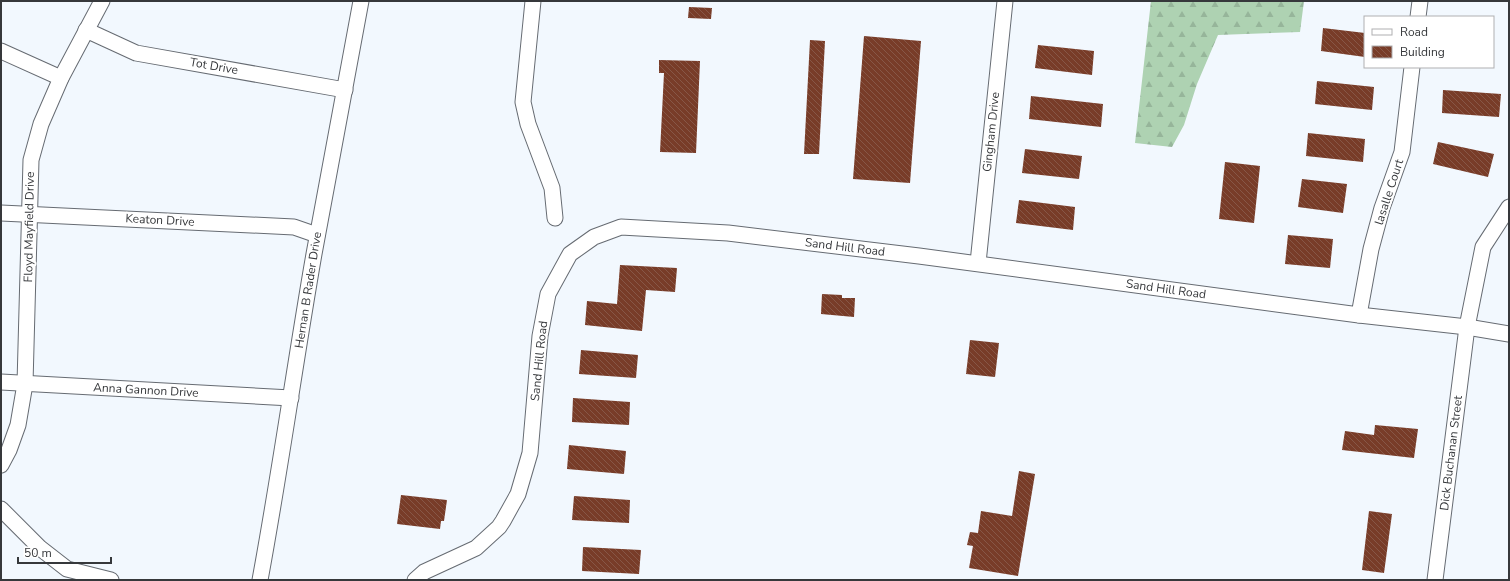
<svg xmlns="http://www.w3.org/2000/svg" width="1510" height="581" viewBox="0 0 1510 581" font-family="'Nunito Sans',sans-serif">
  <style>
    .forest { fill: url(#forest-firs) }
    .building { fill: url(#building-back-hatch) }
    .lines { fill: none; stroke-linecap: round; stroke-linejoin: round }
    .street-casing { stroke: #666b72; stroke-width: 17 }
    .street { stroke: #fff; stroke-width: 15 }
    .labels { text-anchor: middle; dominant-baseline: central; stroke-width: 4; stroke-linejoin: round; paint-order: stroke }
    .street-label { font-size: 12px; fill: #36383b; stroke: #fff }
  </style>
  <defs>
    <pattern id="forest-firs" width="22" height="20" patternUnits="userSpaceOnUse"><rect width="22" height="20" fill="#aed2b2"/><path d="M5 1l3.5 6h-7zM16 11l3.5 6h-7z" fill="#96b59a"/></pattern>
    <pattern id="building-back-hatch" width="6" height="6" patternUnits="userSpaceOnUse"><rect width="6" height="6" fill="#783c28"/><path d="M-1 5l2 2M0 0l6 6M5-1l2 2" fill="none" stroke="#875747"/></pattern>
  </defs>
  <rect width="100%" height="100%" fill="#f2f8fe"/>
  <!-- forest -->
  <polygon class="forest" points="1151,1 1304,1 1300,32 1218,35 1197,84 1184,125 1172,147 1135,143"/>
  <!-- building -->
  <g class="building">
    <polygon points="689,7 712,8 711,19 688,18"/>
    <polygon points="1323,28 1365,33 1365,57 1321,51"/>
    <polygon points="864,36 921,41 910,183 853,179"/>
    <polygon points="810,40 825,41 819,154 804,154"/>
    <polygon points="1038,45 1094,51 1092,75 1035,68"/>
    <polygon points="659,60 700,61 696,153 660,152 664,73 659,73"/>
    <polygon points="1317,81 1374,87 1372,110 1315,104"/>
    <polygon points="1443,90 1501,94 1499,117 1442,113"/>
    <polygon points="1031,96 1103,104 1101,127 1029,119"/>
    <polygon points="1308,133 1365,139 1363,162 1306,156"/>
    <polygon points="1438,142 1494,154 1488,177 1433,164"/>
    <polygon points="1025,149 1082,156 1079,179 1022,173"/>
    <polygon points="1225,162 1260,166 1254,223 1219,219"/>
    <polygon points="1302,179 1347,184 1343,213 1298,207"/>
    <polygon points="1019,200 1075,207 1073,230 1016,223"/>
    <polygon points="1288,235 1333,239 1330,268 1285,264"/>
    <polygon points="620,265 677,268 675,292 646,290 642,331 585,325 587,301 617,304"/>
    <polygon points="822,294 842,295 842,298 855,298 854,317 821,314"/>
    <polygon points="970,340 999,343 995,377 966,374"/>
    <polygon points="581,350 638,355 636,378 579,374"/>
    <polygon points="573,398 630,402 629,425 572,422"/>
    <polygon points="1375,425 1418,429 1414,458 1342,450 1345,431 1374,435"/>
    <polygon points="569,445 626,451 624,474 567,469"/>
    <polygon points="1019,471 1035,474 1018,576 969,568 973,546 967,545 970,532 978,533 981,511 1012,516"/>
    <polygon points="401,495 447,500 444,521 441,521 440,529 397,524"/>
    <polygon points="574,496 630,500 629,523 572,520"/>
    <polygon points="1369,511 1392,514 1384,573 1362,570"/>
    <polygon points="583,547 641,550 639,574 582,571"/>
  </g>
  <g class="lines">
    <defs>
      <g id="street">
        <polyline points="533,1 523,102 528,124 552,188 555,218"/>
        <polyline points="1418,17 1420,1"/>
        <polyline points="86,30 136,53 345,90"/>
        <polyline points="1,51 61,78"/>
        <polyline points="1,213 294,227 317,235"/>
        <polyline points="978,263 1005,1"/>
        <polyline points="1359,315 1371,249 1382,208 1402,152 1412,67"/>
        <polyline points="1,382 291,398"/>
        <polyline points="1,465 9,450 18,425 25,384 31,160 41,124 61,78 102,1"/>
        <polyline points="1,509 40,548 67,569 111,580"/>
        <path d="M 260,580 C 280,472 295,363 314,254 C 329,170 346,86 361,1"/>
        <polyline points="415,580 424,572 476,548 499,527 503,521 518,494 530,453 540,336 548,294 570,254 594,237 621,227 728,233 919,256 1359,315 1467,327 1509,334"/>
        <polyline points="1435,580 1467,327 1483,247 1509,207"/>
      </g>
    </defs>
    <!-- street casing -->
    <use href="#street" class="street-casing"/>
    <!-- street -->
    <use href="#street" class="street"/>
  </g>
  <g class="labels">
    <!-- street labels -->
    <g class="street-label">
      <text transform="translate(214 66) rotate(10)">Tot Drive</text>
      <text transform="translate(991 132) rotate(-84)">Gingham Drive</text>
      <text transform="translate(1389 192) rotate(-72)">lasalle Court</text>
      <text transform="translate(160 220) rotate(3)">Keaton Drive</text>
      <text transform="translate(29 227) rotate(-89)">Floyd Mayfield Drive</text>
      <text transform="translate(845 247) rotate(7)">Sand Hill Road</text>
      <text transform="translate(1166 289) rotate(8)">Sand Hill Road</text>
      <text transform="translate(308 290) rotate(-81)">Hernan B Rader Drive</text>
      <text transform="translate(539 361) rotate(-84)">Sand Hill Road</text>
      <text transform="translate(146 390) rotate(3)">Anna Gannon Drive</text>
      <text transform="translate(1451 453) rotate(-83)">Dick Buchanan Street</text>
    </g>
  </g>
  <!-- border -->
  <rect width="1510" height="581" fill="none" stroke="#36383b" stroke-width="4"/>
  <!-- legend -->
  <rect x="1364" y="16" width="130" height="52" fill="#ffffff" stroke="#afafb1"/>
  <rect x="1372" y="29" width="20" height="6" fill="#ffffff" stroke="#afafb1"/>
  <text x="1400" y="36" font-size="12" fill="#36383b">Road</text>
  <rect x="1372" y="46" width="20" height="12" fill="url(#building-back-hatch)" stroke="#afafb1"/>
  <text x="1400" y="56" font-size="12" fill="#36383b">Building</text>
  <!-- scale -->
  <path d="M18 557v6h93v-6" fill="none" stroke="#36383b" stroke-width="2"/>
  <text x="24" y="557" font-size="12" fill="#36383b" stroke="#ffffff" stroke-width="3" paint-order="stroke">50 m</text>
</svg>
